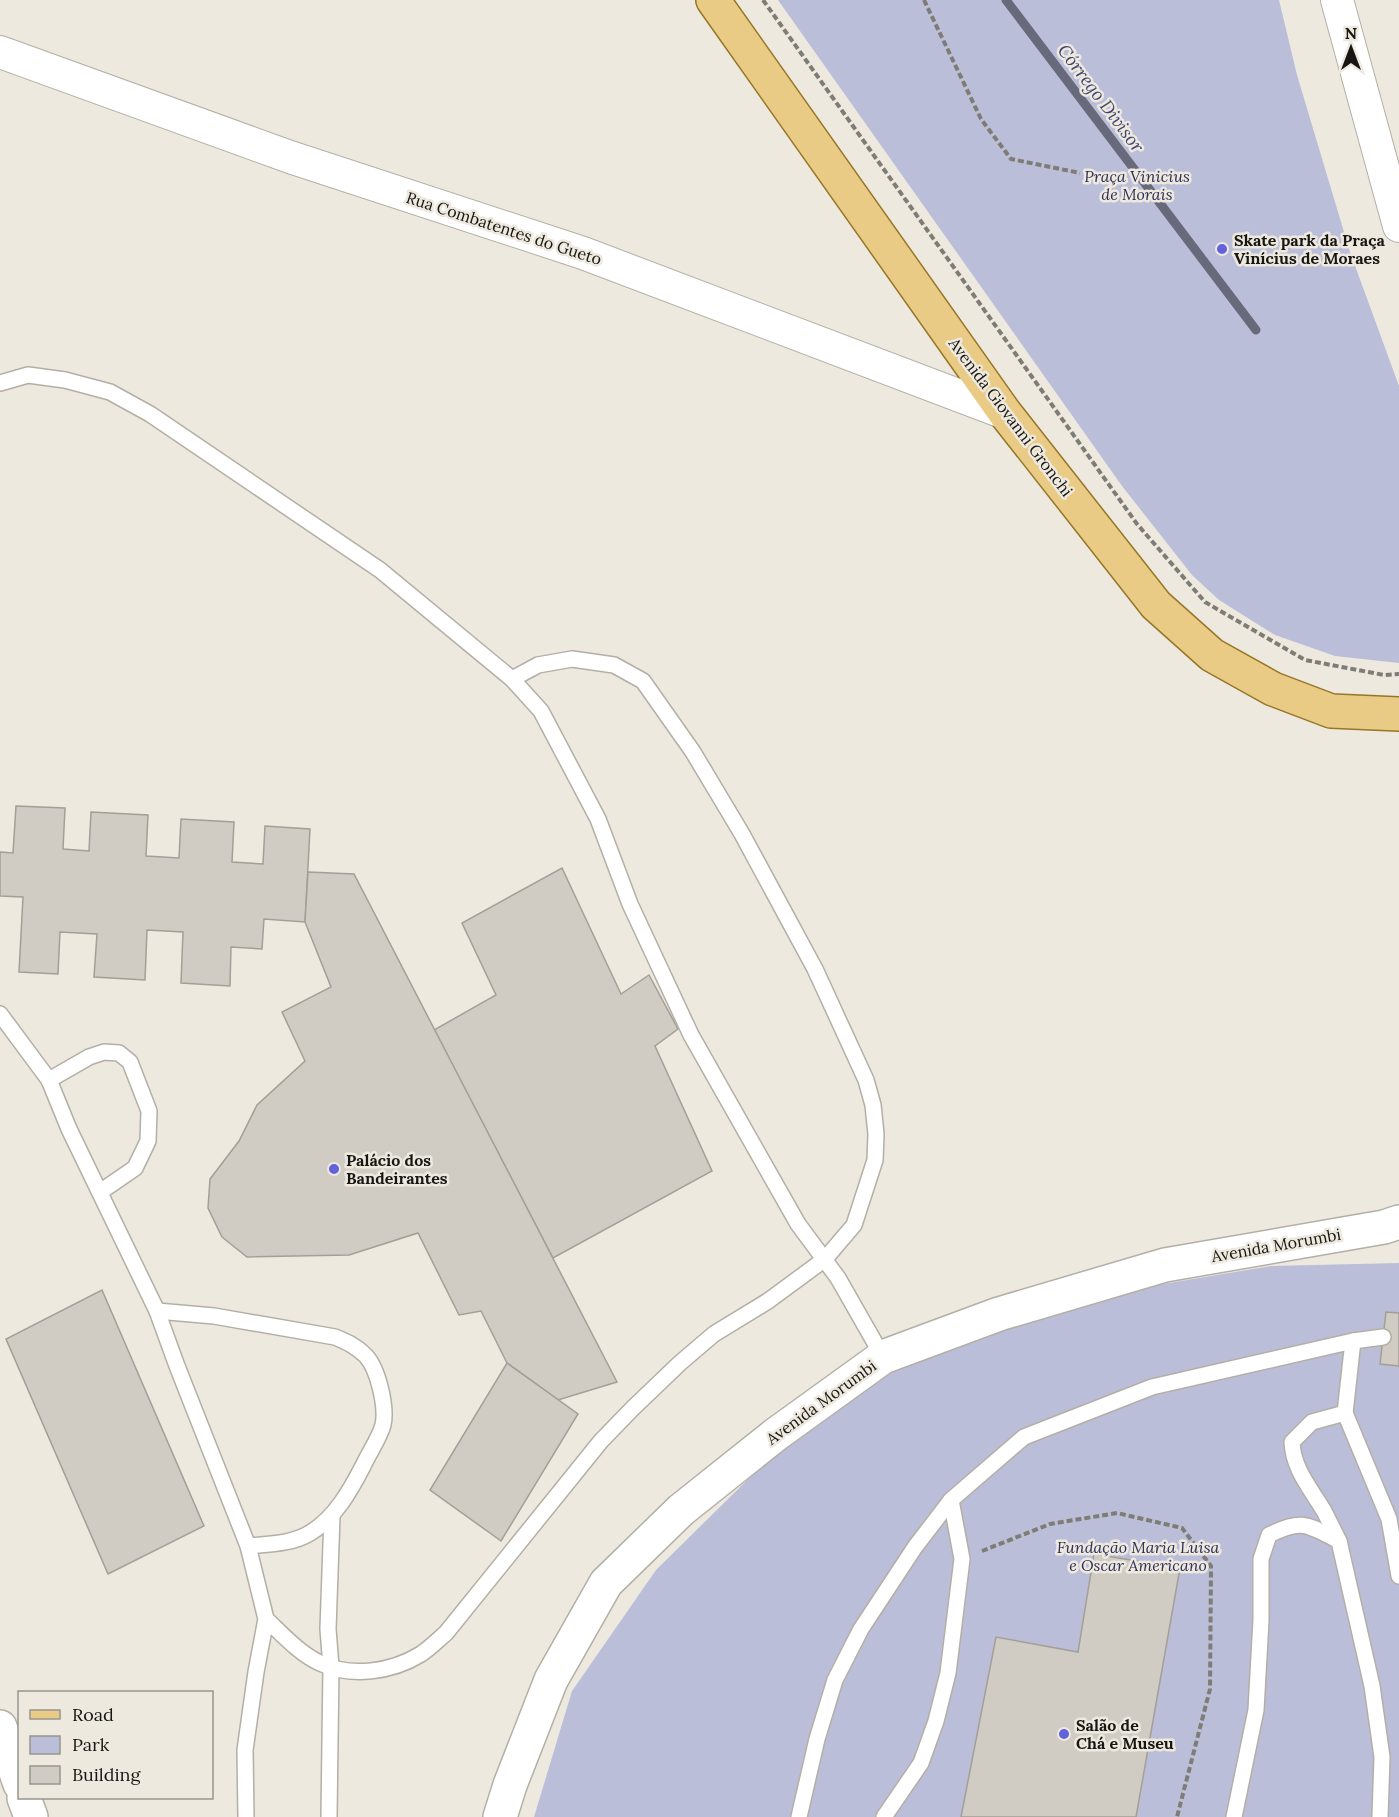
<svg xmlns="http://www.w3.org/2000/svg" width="1399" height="1817" viewBox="0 0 1399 1817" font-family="Lora,serif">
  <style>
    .green { fill: #bbbed9 }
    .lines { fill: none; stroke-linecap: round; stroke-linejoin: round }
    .stream { stroke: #686a7c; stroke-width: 9 }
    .building { fill: #d1ccc3; stroke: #a39f96; stroke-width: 1.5 }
    .service-casing { stroke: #b4afa6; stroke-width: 18 }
    .minor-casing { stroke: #b4afa6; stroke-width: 34 }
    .secondary-casing { stroke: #b4afa6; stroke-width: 36 }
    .primary-casing { stroke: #967627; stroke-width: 36 }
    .path { stroke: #7f7c75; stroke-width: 4; stroke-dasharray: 6 3; stroke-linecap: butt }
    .service { stroke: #fff; stroke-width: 15 }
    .minor { stroke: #fff; stroke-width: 32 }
    .secondary { stroke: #fff; stroke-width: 33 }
    .primary { stroke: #e9cb85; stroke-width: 33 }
    .poi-dot { fill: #6362db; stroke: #eee9df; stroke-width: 2 }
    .labels { text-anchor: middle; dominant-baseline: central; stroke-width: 5; stroke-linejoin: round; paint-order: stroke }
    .park-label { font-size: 16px; font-style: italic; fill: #2d2f57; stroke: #eee9df }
    .street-label { font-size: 16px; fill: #171612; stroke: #eee9df }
    .poi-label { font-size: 16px; font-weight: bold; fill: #171612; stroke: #eee9df; text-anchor: start }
    .water-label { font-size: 18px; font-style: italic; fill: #41446f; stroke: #eee9df }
  </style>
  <rect width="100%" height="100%" fill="#eee9df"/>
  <!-- green -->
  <g class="green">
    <polygon points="778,0 1279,0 1297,75 1350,252 1399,386 1399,663 1335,656 1275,635 1219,600 1192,575 1122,486"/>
    <polygon points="1399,1263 1399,1817 534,1817 572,1691 656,1570 801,1427 949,1337 1121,1291 1271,1266"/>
  </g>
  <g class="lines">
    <!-- stream -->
    <polyline class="stream" points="1006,0 1256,330"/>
  </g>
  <!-- building -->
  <g class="building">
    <polygon points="16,806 65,808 63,849 89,851 91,812 148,815 146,856 179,858 181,819 234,822 232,862 263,864 265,826 310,829 305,922 264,919 262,949 231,947 230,986 181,983 183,932 147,930 145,980 94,977 97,934 60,932 58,974 19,972 23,897 0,896 0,852 13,853"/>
    <polygon points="562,868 621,994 649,975 678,1029 655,1046 712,1171 553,1258 434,1030 496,995 462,923"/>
    <polygon points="308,872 354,874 617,1382 558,1400 507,1363 481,1311 459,1315 418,1233 349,1255 247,1257 222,1237 208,1208 210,1179 239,1141 257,1105 305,1061 282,1012 331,987 305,922"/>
    <polygon points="102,1290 204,1526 108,1574 6,1339"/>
    <polygon points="1386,1312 1399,1313 1399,1366 1380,1364"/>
    <polygon points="507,1363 578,1414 501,1541 430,1490"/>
    <polygon points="1094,1554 1180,1568 1136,1817 961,1817 996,1637 1078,1652"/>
  </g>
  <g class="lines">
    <defs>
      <g id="service">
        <polyline points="0,383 28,375 65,380 110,392 150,414 380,570 512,679 541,711 598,819 630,904 691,1035 798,1224 838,1278 883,1357"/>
        <polyline points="0,1014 49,1080 69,1129 157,1311 177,1366 248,1546 266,1619 256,1672 245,1750 246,1817"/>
        <polyline points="49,1080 89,1057 104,1052 119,1053 130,1062 149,1111 148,1141 135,1168 100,1192"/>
        <path d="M 157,1311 L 214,1316 L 335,1337 C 347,1342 356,1346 366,1356 C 378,1369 387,1407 383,1425 C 379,1439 369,1453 363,1466 C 350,1491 335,1518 310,1533 C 292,1544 269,1544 248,1546"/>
        <polyline points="1345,1413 1353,1341"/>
        <path d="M 1339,1541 C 1334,1531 1329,1521 1324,1511 C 1311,1489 1293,1469 1292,1442 L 1312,1422 L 1345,1413 L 1389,1519 L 1399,1576"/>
        <path d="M 266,1619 C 282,1634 300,1654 320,1663 C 351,1678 392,1672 421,1654 C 430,1648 438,1640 446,1633 L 601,1441 L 633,1408 L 680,1363 L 714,1334 L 768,1301 L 825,1259 L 854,1225 L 875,1160 L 876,1134 L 873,1105 L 866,1080 L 815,969 L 742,834 L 693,752 L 643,681 L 614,665 L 572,659 L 538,665 L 512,679"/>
        <polyline points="329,1817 331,1667 328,1629 332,1516"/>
        <polyline points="799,1817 817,1739 835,1680 861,1629 915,1547 951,1500 1024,1437 1152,1387 1353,1341 1383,1337"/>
        <polyline points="884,1817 921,1763 936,1721 948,1673 962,1559 951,1500"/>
        <path d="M 1234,1817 L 1256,1710 L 1261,1620 L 1261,1559 L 1269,1535 C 1302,1518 1308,1525 1339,1541 L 1372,1686 L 1382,1757 L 1380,1817"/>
      </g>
      <g id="minor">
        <polyline points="1337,0 1399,226"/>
        <polyline points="0,52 290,157 583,253 1005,413"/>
      </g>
      <g id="secondary">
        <polyline points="0,1727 20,1784"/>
        <polyline points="24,1798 31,1817"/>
        <polyline points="500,1817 510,1785 551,1680 606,1583 681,1510 775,1435 883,1357 999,1314 1165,1265 1384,1227 1399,1222"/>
      </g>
      <polyline id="primary" points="713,0 1005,413 1156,605 1212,655 1273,689 1331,711 1399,714"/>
    </defs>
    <!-- service casing -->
    <use href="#service" class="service-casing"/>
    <!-- minor casing -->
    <use href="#minor" class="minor-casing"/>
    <!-- secondary casing -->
    <use href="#secondary" class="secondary-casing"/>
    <!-- primary casing -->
    <use href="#primary" class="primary-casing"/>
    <!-- path -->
    <g class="path">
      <polyline points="763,0 1137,524 1205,602 1305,660 1384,675 1399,674"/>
      <polyline points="924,0 981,119 1011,159 1080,173"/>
      <polyline points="982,1551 1050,1524 1117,1513 1182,1528 1211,1566 1210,1689 1177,1817"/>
    </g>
    <!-- service -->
    <use href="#service" class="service"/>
    <!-- minor -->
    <use href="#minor" class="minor"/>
    <!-- secondary -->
    <use href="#secondary" class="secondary"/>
    <!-- primary -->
    <use href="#primary" class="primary"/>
  </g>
  <!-- markers -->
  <g class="poi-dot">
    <circle cx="1222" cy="249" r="6"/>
    <circle cx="334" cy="1169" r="6"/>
    <circle cx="1064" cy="1734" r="6"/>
  </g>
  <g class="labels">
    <!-- park labels -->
    <g class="park-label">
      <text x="1137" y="176">Praça Vinicius<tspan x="1137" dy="18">de Morais</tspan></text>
      <text x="1138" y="1547">Fundação Maria Luisa<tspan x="1138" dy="18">e Oscar Americano</tspan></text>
    </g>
    <!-- street labels -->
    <g class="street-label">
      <text transform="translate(504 228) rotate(18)">Rua Combatentes do Gueto</text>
      <text transform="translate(1011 417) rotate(53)">Avenida Giovanni Gronchi</text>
      <text transform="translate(1276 1245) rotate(-10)">Avenida Morumbi</text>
      <text transform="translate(821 1402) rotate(-36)">Avenida Morumbi</text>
    </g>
    <!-- poi labels -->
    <g class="poi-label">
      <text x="1234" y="240">Skate park da Praça<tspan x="1234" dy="18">Vinícius de Moraes</tspan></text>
      <text x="346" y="1160">Palácio dos<tspan x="346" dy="18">Bandeirantes</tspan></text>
      <text x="1076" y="1725">Salão de<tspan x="1076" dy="18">Chá e Museu</tspan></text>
    </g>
    <!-- water labels -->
    <g class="water-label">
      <text transform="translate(1101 98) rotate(53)">Córrego Divisor</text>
    </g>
  </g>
  <!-- legend -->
  <rect x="18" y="1691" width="195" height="108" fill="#eee9df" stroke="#98958d" stroke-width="1.5"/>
  <rect x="30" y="1710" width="30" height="9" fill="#e9cb85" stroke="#98958d" stroke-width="1.5"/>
  <text x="72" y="1721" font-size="18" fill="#171612">Road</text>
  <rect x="30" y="1736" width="30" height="18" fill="#bbbed9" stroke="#98958d" stroke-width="1.5"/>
  <text x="72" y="1751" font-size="18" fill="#171612">Park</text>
  <rect x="30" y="1766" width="30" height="18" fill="#d1ccc3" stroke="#98958d" stroke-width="1.5"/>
  <text x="72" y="1781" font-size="18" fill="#171612">Building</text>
  <!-- north arrow -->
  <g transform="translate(1351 48)" stroke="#eee9df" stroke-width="4.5" paint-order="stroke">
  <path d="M0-4.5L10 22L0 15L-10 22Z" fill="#171612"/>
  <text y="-9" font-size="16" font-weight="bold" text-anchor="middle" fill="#171612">N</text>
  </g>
</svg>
